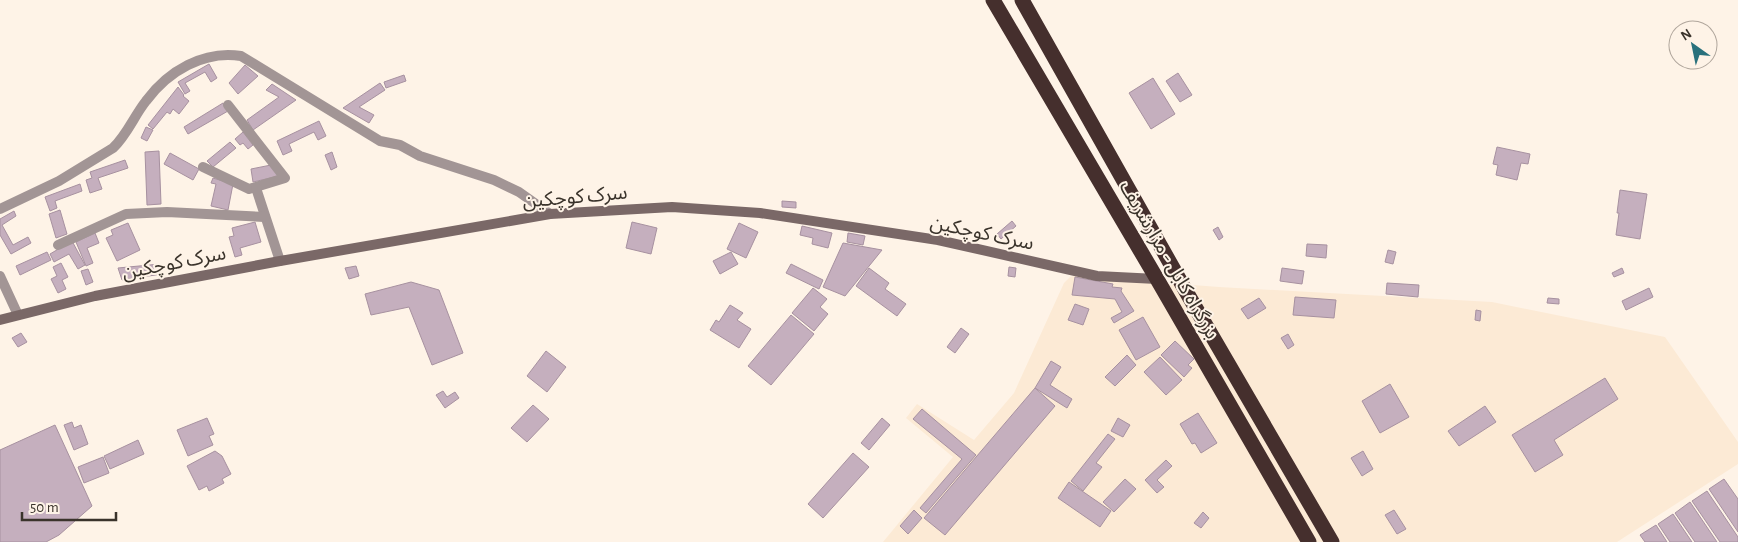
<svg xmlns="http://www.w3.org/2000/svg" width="1738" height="542" viewBox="0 0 1738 542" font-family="'Alegreya Sans','Noto Sans Arabic',sans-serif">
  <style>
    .built { fill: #fcead5 }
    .building { fill: #c5afbe; stroke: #a791a0 }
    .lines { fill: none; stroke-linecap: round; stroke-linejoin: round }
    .street { stroke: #a29595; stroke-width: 10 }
    .secondary { stroke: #7a6867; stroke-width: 10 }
    .highway { stroke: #452f2d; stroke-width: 15 }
    .labels { text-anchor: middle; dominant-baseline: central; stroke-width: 4; stroke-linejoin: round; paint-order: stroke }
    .street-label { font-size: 20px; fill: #3a332b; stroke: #fef3e7 }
  </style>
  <rect width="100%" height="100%" fill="#fef3e7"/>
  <!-- built -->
  <polygon class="built" points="1075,276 1219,287 1492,302 1665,337 1738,442 1738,464 1617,542 883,542 953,457 906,418 917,404 974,440 1014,393 1064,283 1070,277"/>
  <!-- building -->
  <g class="building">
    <polygon points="209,64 217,78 211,82 205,72 185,83 190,91 185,94 178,82"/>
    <polygon points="245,65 258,76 238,94 229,83"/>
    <polygon points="1178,73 1192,95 1180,102 1166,81"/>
    <polygon points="404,75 406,81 386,88 384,82"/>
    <polygon points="1153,78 1175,114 1151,129 1129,93"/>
    <polygon points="380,83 385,90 359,107 374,115 369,123 343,108"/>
    <polygon points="272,84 296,100 253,130 247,120 279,97 266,90"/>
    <polygon points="178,87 184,95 183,96 189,101 179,114 173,109 170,114 167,112 153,129 148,125"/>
    <polygon points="223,103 228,111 188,134 184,127"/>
    <polygon points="319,121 326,136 318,140 314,132 289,144 292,151 283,155 277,141"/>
    <polygon points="146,127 153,130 147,141 141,138"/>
    <polygon points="243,132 253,145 248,149 243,143 240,145 235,139"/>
    <polygon points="230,142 236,148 213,167 207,161"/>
    <polygon points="1497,147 1530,154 1528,164 1521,163 1517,180 1496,175 1498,165 1493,164"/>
    <polygon points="159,151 161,204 147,205 145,152"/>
    <polygon points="332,152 337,167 331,170 325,155"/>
    <polygon points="170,153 199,169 193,180 164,164"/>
    <polygon points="125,160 128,168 98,178 102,189 90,193 86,180 92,178 90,172"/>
    <polygon points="271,165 279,176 253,182 251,169"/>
    <polygon points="213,178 233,184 228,210 211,206 216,184 211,183"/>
    <polygon points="80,184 82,191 55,201 57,208 50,211 45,197"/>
    <polygon points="1620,190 1647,194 1640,239 1616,235 1619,213 1617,213"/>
    <polygon points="782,201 796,202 796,208 782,207"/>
    <polygon points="60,210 67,234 56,238 49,214"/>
    <polygon points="14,211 16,216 2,225 13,245 28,237 31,243 11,254 0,235 0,219"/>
    <polygon points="1012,221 1016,226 1001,239 997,234"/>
    <polygon points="255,222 261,242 240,248 242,255 235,257 229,237 234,236 232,228"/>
    <polygon points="632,222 657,228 651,254 626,248"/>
    <polygon points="128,223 140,250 117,261 106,238 113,235 111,230"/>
    <polygon points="739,223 758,232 746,258 727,249"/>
    <polygon points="802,226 832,233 828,248 812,244 813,238 800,235"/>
    <polygon points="1218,227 1223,237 1219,240 1213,230"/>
    <polygon points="95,233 99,243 87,248 93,263 86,266 76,242"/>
    <polygon points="848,233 865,236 863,245 847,242"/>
    <polygon points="72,241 85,265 78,269 69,254 54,262 50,254"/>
    <polygon points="843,243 882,250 845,296 823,287"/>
    <polygon points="1307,244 1327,245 1326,258 1306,256"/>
    <polygon points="1388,250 1396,252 1393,264 1385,262"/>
    <polygon points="47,252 51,260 20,275 16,266"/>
    <polygon points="731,252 738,264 720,274 713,261"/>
    <polygon points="61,263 68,277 62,280 66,289 58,293 51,279 57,276 53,267"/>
    <polygon points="160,264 162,274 122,280 118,268"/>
    <polygon points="791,264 823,280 819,289 786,273"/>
    <polygon points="356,266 359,276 349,279 345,268"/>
    <polygon points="1009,267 1016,268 1015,277 1008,276"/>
    <polygon points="869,268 889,283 885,289 906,304 897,316 856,286"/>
    <polygon points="1282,268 1304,271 1302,284 1280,281"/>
    <polygon points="1622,268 1624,273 1614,277 1612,273"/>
    <polygon points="88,269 93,282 86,285 81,271"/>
    <polygon points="1075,277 1113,284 1112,287 1122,288 1121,291 1134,311 1114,323 1111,318 1122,312 1115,299 1072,295"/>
    <polygon points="411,282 439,290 463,353 432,365 409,307 371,315 365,294"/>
    <polygon points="1387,283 1419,285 1418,297 1386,294"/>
    <polygon points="813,288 827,299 820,307 828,314 814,331 792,313"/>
    <polygon points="1649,288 1653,297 1626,310 1622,301"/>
    <polygon points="1295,297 1336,300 1334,318 1293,315"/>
    <polygon points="1259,298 1266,308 1248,319 1241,309"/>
    <polygon points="1548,298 1559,299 1559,304 1547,303"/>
    <polygon points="1075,304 1089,309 1083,325 1068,320"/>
    <polygon points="730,305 743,313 737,320 751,329 739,348 710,330 716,320 719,322"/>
    <polygon points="1476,310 1481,311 1480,321 1475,320"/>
    <polygon points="791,315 814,334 771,385 748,366"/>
    <polygon points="1143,317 1160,347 1136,360 1119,330"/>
    <polygon points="961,328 969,334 955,353 947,347"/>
    <polygon points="21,333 27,342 18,347 12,338"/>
    <polygon points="1288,334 1294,345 1288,349 1281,338"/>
    <polygon points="1175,341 1194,359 1188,365 1192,368 1184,377 1161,355"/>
    <polygon points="546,351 566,367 547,392 527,376"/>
    <polygon points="1127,355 1136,365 1115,386 1105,377"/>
    <polygon points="1160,357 1182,380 1166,395 1144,372"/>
    <polygon points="1051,361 1061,367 1050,385 1072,399 1067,408 1035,388"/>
    <polygon points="1605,378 1618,399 1554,440 1563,455 1535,472 1512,435"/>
    <polygon points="1390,384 1409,417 1380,433 1362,401"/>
    <polygon points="1035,388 1055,406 945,535 924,518"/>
    <polygon points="443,391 447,397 455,392 459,398 445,408 436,395"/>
    <polygon points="533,405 549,419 527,442 511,428"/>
    <polygon points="1485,406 1496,422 1459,446 1448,431"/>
    <polygon points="922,409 976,455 926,513 920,508 962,459 913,419"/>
    <polygon points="1198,413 1217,443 1201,453 1195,443 1192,444 1180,424"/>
    <polygon points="207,418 214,434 209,436 213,445 188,456 177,430"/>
    <polygon points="882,418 890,425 869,450 861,443"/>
    <polygon points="1118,418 1130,425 1123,437 1111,431"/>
    <polygon points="72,422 74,428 81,425 88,444 74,450 64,425"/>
    <polygon points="55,425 92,506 59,535 46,542 0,542 0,450"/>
    <polygon points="1108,434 1115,439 1096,463 1102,467 1083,491 1071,481"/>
    <polygon points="138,440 144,454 110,469 104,456"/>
    <polygon points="215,451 222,456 231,474 222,479 224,483 209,491 207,486 199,490 187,466"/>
    <polygon points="1363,451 1373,469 1362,476 1351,458"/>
    <polygon points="853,453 869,467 823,518 808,504"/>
    <polygon points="103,457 109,473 84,483 78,467"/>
    <polygon points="1166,460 1172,466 1157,480 1164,487 1157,493 1145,480"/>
    <polygon points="1125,479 1136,489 1114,512 1103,502"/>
    <polygon points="1724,479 1738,499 1738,532 1709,489"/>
    <polygon points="1069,482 1111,511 1100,527 1058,498"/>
    <polygon points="1707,491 1738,537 1738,542 1720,542 1692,501"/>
    <polygon points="1690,502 1717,542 1695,542 1675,513"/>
    <polygon points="914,510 922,518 908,534 900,526"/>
    <polygon points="1394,510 1406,529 1397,534 1385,515"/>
    <polygon points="1203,512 1209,518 1201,528 1194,523"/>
    <polygon points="1673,514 1692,542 1670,542 1658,524"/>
    <polygon points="1656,525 1667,542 1645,542 1640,535"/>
  </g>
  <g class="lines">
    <!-- street -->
    <g class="street">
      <polyline points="203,167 249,189 285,178 228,105"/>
      <polyline points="256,188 280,261"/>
      <path d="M 0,209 L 59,181 L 113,148 C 127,135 134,116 146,101 C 168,71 204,50 241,56 L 380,141 L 400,145 L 420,156 L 494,180 L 519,192 L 550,214"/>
      <polyline points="58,245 126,214 167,212 265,217"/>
      <polyline points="0,276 18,315"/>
    </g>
    <!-- secondary -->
    <polyline class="secondary" points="0,320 95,296 280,261 550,214 672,207 760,213 938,240 1097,276 1157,279"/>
    <!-- highway -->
    <g class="highway">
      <polyline points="993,0 1157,279 1309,542"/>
      <polyline points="1022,0 1187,293 1332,542"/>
    </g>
  </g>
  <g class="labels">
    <!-- street labels -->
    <g class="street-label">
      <text transform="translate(575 197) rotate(-5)">سرک کوچکین</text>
      <text transform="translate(982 233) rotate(12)">سرک کوچکین</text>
      <text transform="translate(1169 260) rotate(60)">بزرگراه کابل - مزارشریف</text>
      <text transform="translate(174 263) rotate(-11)">سرک کوچکین</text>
    </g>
  </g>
  <!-- north arrow -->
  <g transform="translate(1693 45) rotate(327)"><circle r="24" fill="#fef3e7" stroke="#b0a69c"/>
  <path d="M0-4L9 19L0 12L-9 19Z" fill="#29717c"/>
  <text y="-8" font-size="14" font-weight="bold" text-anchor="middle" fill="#3a332b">N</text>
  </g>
  <!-- scale -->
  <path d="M22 512v8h94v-8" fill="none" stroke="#3a332b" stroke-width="2.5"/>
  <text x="30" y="512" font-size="15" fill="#3a332b" stroke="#fef3e7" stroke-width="4" paint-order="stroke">50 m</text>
</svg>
